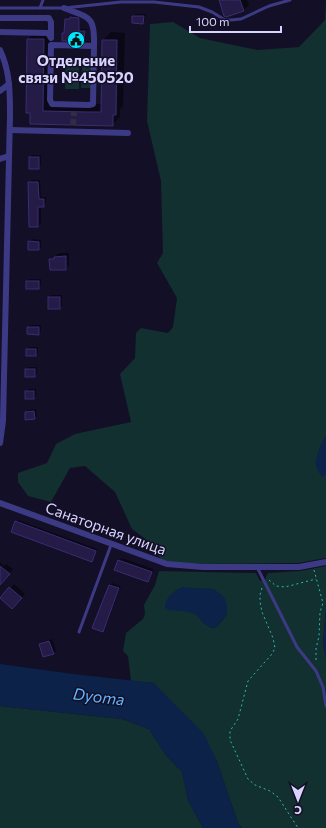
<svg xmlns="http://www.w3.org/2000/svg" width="326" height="828" viewBox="0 0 326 828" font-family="Commissioner,sans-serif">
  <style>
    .green { fill: #12302f; fill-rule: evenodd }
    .water { fill: #0c2248 }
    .shadow { fill: #0007 }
    .building { fill: #241b47; stroke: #3b2d73 }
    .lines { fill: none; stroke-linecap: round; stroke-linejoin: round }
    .street-tunnel { stroke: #312d47; stroke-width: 6; stroke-dasharray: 6 3; stroke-linecap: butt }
    .path { stroke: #2fb8b0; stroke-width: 1; stroke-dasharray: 2 3; stroke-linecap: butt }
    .lane { stroke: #3d3a85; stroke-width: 3 }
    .street { stroke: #3d3a85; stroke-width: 6 }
    .labels { text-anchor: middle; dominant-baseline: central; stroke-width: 3; stroke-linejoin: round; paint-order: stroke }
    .poi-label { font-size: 15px; font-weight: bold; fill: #d9d4ff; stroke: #130f26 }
    .street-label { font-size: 15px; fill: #d9d4ff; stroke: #130f26 }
    .water-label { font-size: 16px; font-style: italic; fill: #62b6ff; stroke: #130f26 }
  </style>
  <rect width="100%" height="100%" fill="#130f26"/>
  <!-- green -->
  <g class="green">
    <polygon points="326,0 326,558 298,563 204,564 163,562 148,541 132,529 115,492 85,466 70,468 51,502 28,496 18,482 18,473 47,463 56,444 75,434 131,422 120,374 135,358 136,333 141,328 168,333 173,327 177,298 157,263 163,253 161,181 147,121 150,24 173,22 200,38 257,50 299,47 325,20"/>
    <polygon points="85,61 92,61 91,88 81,88 82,65 85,65"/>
    <rect x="65" y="66" width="14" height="23"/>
    <path d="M 326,566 L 326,610 L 323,642 L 326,658 L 326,828 L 242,828 L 238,823 L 216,759 L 154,683 L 131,681 L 128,656 L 123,651 L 126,633 L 143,619 L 145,614 L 144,605 L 155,585 L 159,571 L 251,573 L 256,573 L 260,581 L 266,579 L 266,576 L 268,573 L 300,571 ZM 227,605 L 227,614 L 217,627 L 212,628 C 204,624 203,621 197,615 C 191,609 177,610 169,610 Z"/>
    <polygon points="0,706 122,719 149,729 165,754 182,772 188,800 203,828 0,828"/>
  </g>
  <!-- water -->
  <g class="water">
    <path d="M 326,436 L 326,474 L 323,477 C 320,474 317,470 316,466 C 314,460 322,441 326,436 Z"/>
    <path d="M 182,587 L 214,589 L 224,597 L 227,605 L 227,614 L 217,627 L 212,628 L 204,624 L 196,614 L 183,611 L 169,610 L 165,608 C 165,597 173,592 182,587 Z"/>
    <polygon points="326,610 326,658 323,642"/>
    <polygon points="0,664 73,674 154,683 204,734 216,759 238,823 242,828 203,828 188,800 182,772 165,754 149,729 122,719 0,706"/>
  </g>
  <!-- shadow -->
  <g class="shadow">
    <polygon points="220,0 247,0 249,5 244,10"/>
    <polygon points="136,14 146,14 145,20 143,23 133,16"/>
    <polygon points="73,16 80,17 80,29 86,29 86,38 84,40 63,33 65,31 66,19"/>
    <polygon points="36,31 51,31 50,104 102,104 103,40 111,32 125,33 123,106 120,109 120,117 112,125 27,112 28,39"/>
    <polygon points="32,155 41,155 41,165 38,168 30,157"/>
    <polygon points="32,180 40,180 41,197 46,197 46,203 44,206 41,206 41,223 38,226 30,226 29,182"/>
    <polygon points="32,239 41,240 41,247 38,249 29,242"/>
    <polygon points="59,253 69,253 69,265 65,269 50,260"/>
    <polygon points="30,279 41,279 41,285 38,288 27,281"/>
    <polygon points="51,295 62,295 62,306 60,308 49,298"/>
    <polygon points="30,325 41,325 41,331 39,334 28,327"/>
    <polygon points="29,347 38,347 38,353 35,355 27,350"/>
    <polygon points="28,367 37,367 37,374 35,376 26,369"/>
    <polygon points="29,389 36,389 36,395 34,398 26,398 26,391"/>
    <polygon points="36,409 37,416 34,418 26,412 28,410"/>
    <polygon points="18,520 97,549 94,558 92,560 16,522"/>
    <polygon points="122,558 153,569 150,579 147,581 116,569 119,560"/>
    <polygon points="0,562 4,566 6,564 13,569 5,579 0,582"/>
    <polygon points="112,583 121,586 105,629 103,631 110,585"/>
    <polygon points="14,584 25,594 12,607 1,598"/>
    <polygon points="52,639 56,651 53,653 40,645 42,642"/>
  </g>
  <!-- building -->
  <g class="building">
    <polygon points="219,0 240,0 244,11 226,17 224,16"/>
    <polygon points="132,16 144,16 143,24 132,23"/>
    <polygon points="70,17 79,18 79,31 85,31 84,41 62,41 62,33 64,33 65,19 70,19"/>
    <polygon points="27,39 44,39 43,111 87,112 101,112 102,40 117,40 116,115 113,115 113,126 30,124 30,113 26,113"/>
    <rect x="29" y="157" width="10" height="12"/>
    <polygon points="28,182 38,182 39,199 44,199 44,207 38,207 38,227 29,227"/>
    <polygon points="28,241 39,242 39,250 28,250"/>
    <polygon points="66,256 66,270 50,270 49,259 54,259 54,257"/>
    <rect x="26" y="281" width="13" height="8"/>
    <rect x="48" y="297" width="12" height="12"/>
    <polygon points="27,327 39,327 39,335 27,334"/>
    <rect x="26" y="349" width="10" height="7"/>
    <rect x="25" y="369" width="10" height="8"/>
    <rect x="25" y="391" width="9" height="8"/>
    <polygon points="34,411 35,419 25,420 25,412"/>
    <polygon points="15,521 96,551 92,562 11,532"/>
    <polygon points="118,560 152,572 148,582 114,570"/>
    <polygon points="0,566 10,574 0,585"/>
    <polygon points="109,585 119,588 103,632 92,628"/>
    <polygon points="9,587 22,598 12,609 0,598"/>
    <polygon points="49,641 54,654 43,657 39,644"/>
  </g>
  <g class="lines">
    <!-- street-tunnel -->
    <polyline class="street-tunnel" points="73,125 74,112"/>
    <!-- path -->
    <g class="path">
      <polyline points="314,570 323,603 320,612 319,636 316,649 316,663"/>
      <polyline points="269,580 276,586 285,587 316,579"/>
      <polyline points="262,588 260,595 260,602 262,612 273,638 275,648 272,654 248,681 238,719 230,731 230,740 248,779 255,785 270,791 278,797 298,828"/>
    </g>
    <!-- lane -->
    <g class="lane">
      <polyline points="0,8 64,8 121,2 154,2 199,7 212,12 225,20 231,20 241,19 269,6 290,0"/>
      <polyline points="40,8 43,0"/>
      <polyline points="257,567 297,647 316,671 323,687 326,706"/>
      <polyline points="79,632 111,545"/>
    </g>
    <!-- street -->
    <g class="street">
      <path d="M 64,8 C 90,18 95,16 94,46 L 51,45 L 50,100 L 52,104 L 89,105 L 93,104 L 94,46"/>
      <polyline points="0,18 49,18 51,22 51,37"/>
      <polyline points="0,32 48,33 51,38"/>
      <path d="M 0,50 C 10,71 10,93 10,115 L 3,421 L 0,443"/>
      <polyline points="0,91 9,84"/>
      <polyline points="10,130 128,133"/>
      <polyline points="0,159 9,156"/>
      <polyline points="0,503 167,564 203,567 299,567 326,562"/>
    </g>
  </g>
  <!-- icons -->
  <defs>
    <symbol id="civic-disc" viewBox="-11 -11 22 22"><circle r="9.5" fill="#00e5ff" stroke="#130f26"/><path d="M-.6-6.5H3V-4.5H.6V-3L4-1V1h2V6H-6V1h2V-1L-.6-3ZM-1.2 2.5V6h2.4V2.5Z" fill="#111"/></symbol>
  </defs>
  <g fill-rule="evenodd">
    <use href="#civic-disc" x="66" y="30" width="20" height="20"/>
  </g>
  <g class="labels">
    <!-- poi labels -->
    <g class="poi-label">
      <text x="76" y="60">Отделение<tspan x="76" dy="17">связи №450520</tspan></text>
    </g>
    <!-- street labels -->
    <g class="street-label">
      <text transform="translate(106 528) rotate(20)">Санаторная улица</text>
    </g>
    <!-- water labels -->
    <g class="water-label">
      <text transform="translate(99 696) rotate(7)">Dyoma</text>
    </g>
  </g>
  <!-- north arrow -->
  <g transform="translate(298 800) rotate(180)" stroke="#130f26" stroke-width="3" paint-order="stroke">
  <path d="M0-3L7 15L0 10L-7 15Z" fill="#d9d4ff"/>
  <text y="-6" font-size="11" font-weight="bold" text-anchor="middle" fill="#d9d4ff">С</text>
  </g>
  <!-- scale -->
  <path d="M190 26v6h91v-6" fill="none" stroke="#d9d4ff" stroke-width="2"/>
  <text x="196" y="26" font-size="12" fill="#d9d4ff" stroke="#130f26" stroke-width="3" paint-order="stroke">100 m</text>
</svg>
